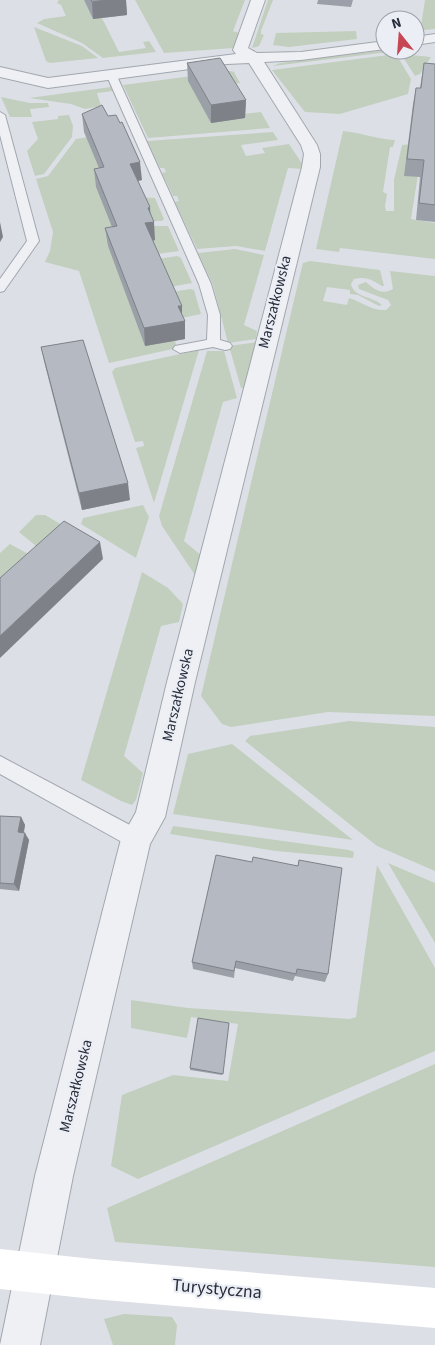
<svg xmlns="http://www.w3.org/2000/svg" width="435" height="1345" viewBox="0 0 435 1345" font-family="'Source Sans 3',sans-serif">
  <style>
    .green { fill: #c2cfbe }
    .lines { fill: none; stroke-linecap: round; stroke-linejoin: round }
    .lane-casing { stroke: #a2a7af; stroke-width: 2 }
    .street-casing { stroke: #a2a7af; stroke-width: 2 }
    .lane { fill: #eff0f4; fill-rule: evenodd }
    .street { fill: #eff0f4; fill-rule: evenodd }
    .secondary { fill: #fff; fill-rule: evenodd }
    .wall { fill: #9b9fa7 }
    .shaded-wall { fill: #7e8288 }
    .building { fill: #b4b9c2; stroke: #7e8288 }
    .labels { text-anchor: middle; dominant-baseline: central; stroke-width: 4.5; stroke-linejoin: round; paint-order: stroke }
    .street-label { font-size: 15px; fill: #272d3b; stroke: #ebeef4 }
    .near-street-label { font-size: 18px; fill: #272d3b; stroke: #ebeef4 }
  </style>
  <rect width="100%" height="100%" fill="#dce0e6"/>
  <!-- green -->
  <g class="green">
    <polygon points="59,0 84,0 93,19 102,18 119,52 146,48 143,42 149,41 156,52 103,58 82,43 37,23 44,19 66,16 61,5 57,3"/>
    <polygon points="135,0 245,0 233,31 239,33 234,48 164,53"/>
    <polygon points="268,0 273,0 261,31 261,34 264,35 259,46 252,48"/>
    <polygon points="425,0 435,0 435,29 415,31 415,26 421,26"/>
    <polygon points="34,27 82,46 98,58 50,63 46,61"/>
    <polygon points="356,31 357,39 289,47 273,45 276,33"/>
    <polygon points="385,50 406,50 273,66 280,63"/>
    <polygon points="396,54 411,79 408,94 340,114 305,112 272,70"/>
    <polygon points="401,54 431,57 420,74 415,76"/>
    <polygon points="231,71 234,72 240,83 225,85 243,114 261,112 270,128 148,138 123,85"/>
    <polygon points="111,87 113,91 97,93 101,106 85,109 71,104 29,98"/>
    <polygon points="1,97 30,103 48,103 49,107 30,109 32,117 10,117"/>
    <polygon points="69,115 73,126 72,137 44,174 35,176 27,151 38,139 32,122 58,119 58,116"/>
    <polygon points="122,131 127,132 130,140 122,141 177,348 109,363 79,271 45,262 50,251 53,232 36,179 48,176 76,139"/>
    <path d="M 343,131 C 362,133 377,139 395,140 L 393,147 L 390,147 L 383,192 L 387,194 L 385,206 L 386,211 L 394,211 L 394,180 L 402,145 L 423,143 L 411,219 L 435,223 L 435,259 L 340,248 L 339,252 L 316,249 Z"/>
    <polygon points="273,132 278,140 241,145 246,156 265,153 262,148 289,144 303,165 303,169 288,168 265,251 236,246 197,249 175,202 179,201 177,196 173,196 162,173 166,172 164,168 160,168 147,141"/>
    <polygon points="138,197 155,198 164,219 162,221 149,221"/>
    <polygon points="151,226 168,226 179,251 150,255 144,242"/>
    <polygon points="235,249 264,255 244,325 257,331 256,339 228,343 213,285 198,253"/>
    <polygon points="177,256 181,258 192,283 164,288 152,260"/>
    <path d="M 310,261 L 380,270 L 384,286 L 382,286 C 372,280 366,276 354,279 L 351,284 C 354,298 373,296 382,305 L 379,306 L 358,295 L 350,294 L 350,290 L 327,287 L 323,301 L 347,305 L 349,298 C 362,302 372,311 386,310 L 391,305 L 388,300 L 359,289 L 358,285 L 366,282 C 375,290 382,295 393,289 L 390,271 L 435,276 L 435,716 L 328,712 L 231,727 L 222,724 L 201,696 L 298,283 L 303,263 Z"/>
    <polygon points="190,289 194,290 201,314 177,319 166,293"/>
    <polygon points="257,342 245,387 241,388 229,346"/>
    <polygon points="199,350 154,503 136,448 144,446 143,441 135,442 112,372 115,368"/>
    <polygon points="207,351 224,351 237,398 223,402 184,541 202,556 197,578 162,526 159,516"/>
    <polygon points="143,505 149,517 136,558 81,524 83,518"/>
    <polygon points="36,515 45,515 69,529 42,551 19,532"/>
    <polygon points="10,544 32,556 0,584 0,553"/>
    <polygon points="142,572 168,588 183,604 179,622 161,626 124,756 143,773 136,800 132,805 121,801 81,780"/>
    <polygon points="349,721 435,727 435,871 377,846 245,741 250,736"/>
    <polygon points="232,744 353,840 173,814 188,754"/>
    <polygon points="173,826 349,850 354,852 353,858 276,851 170,834"/>
    <polygon points="388,863 435,883 435,943"/>
    <polygon points="377,865 435,968 435,1051 138,1179 111,1166 122,1095 173,1075 228,1081 238,1024 191,1017 187,1038 131,1028 131,1000 188,1008 350,1019 356,1017"/>
    <polygon points="435,1064 435,1267 115,1242 107,1208"/>
    <polygon points="124,1314 172,1317 177,1325 175,1345 113,1345 104,1319"/>
  </g>
  <g class="lines">
    <defs>
      <g id="lane">
        <polygon points="111,71 116,74 211,284 220,315 220,340 230,343 232,346 230,349 225,350 213,347 180,353 173,349 175,346 207,340 208,315 199,284 106,74"/>
        <polygon points="0,112 5,115 39,241 4,291 0,292 0,279 27,241 0,135"/>
        <polygon points="0,756 143,832 146,839 143,846 136,848 129,846 0,774"/>
      </g>
      <g id="street">
        <polygon points="251,0 265,0 248,48 257,53 301,52 385,41 385,49 301,60 264,62 317,145 320,154 320,167 195,682 165,817 150,844 73,1176 40,1345 0,1345 35,1176 121,839 136,812 167,682 302,167 304,154 301,145 249,63 227,64 48,88 0,77 0,67 48,78 236,54 233,50"/>
        <polygon points="435,34 435,42 415,45 415,37"/>
      </g>
    </defs>
    <!-- lane casing -->
    <use href="#lane" class="lane-casing"/>
    <!-- street casing -->
    <use href="#street" class="street-casing"/>
    <!-- lane -->
    <use href="#lane" class="lane"/>
    <!-- street -->
    <use href="#street" class="street"/>
    <!-- secondary -->
    <polygon class="secondary" points="0,1249 93,1259 435,1288 435,1328 93,1299 0,1289"/>
  </g>
  <!-- wall -->
  <g class="wall">
    <polygon points="84,0 126,0 127,15 93,19"/>
    <polygon points="318,0 353,0 351,7 317,4"/>
    <polygon points="187,63 246,100 245,118 211,123 188,81"/>
    <polygon points="424,63 435,64 435,222 416,220 420,177 404,176 413,104 416,88 420,88"/>
    <polygon points="82,114 108,116 142,180 138,181 151,215 155,240 153,241 182,314 185,339 145,346 108,246 105,228 112,227 96,187 94,169 99,168 84,132"/>
    <polygon points="41,347 130,500 82,510 45,365"/>
    <polygon points="0,816 21,817 25,825 24,833 29,840 19,891 0,889"/>
    <polygon points="299,860 328,974 325,982 295,976 293,981 235,968 234,978 193,969 192,962 252,862 298,866"/>
    <polygon points="229,1023 222,1075 190,1070 190,1068"/>
  </g>
  <!-- shaded-wall -->
  <g class="shaded-wall">
    <polygon points="106,0 126,0 127,15 93,19 92,2"/>
    <polygon points="246,100 245,118 211,123 211,105"/>
    <polygon points="140,162 142,180 132,182 130,164"/>
    <polygon points="150,207 151,222 154,222 155,240 147,241 145,223 148,208"/>
    <polygon points="0,222 3,237 0,242"/>
    <polygon points="178,306 182,306 182,321 185,321 185,339 145,346 144,328"/>
    <polygon points="128,483 130,500 82,510 79,493"/>
    <polygon points="100,542 103,559 0,658 0,636"/>
    <polygon points="21,817 25,825 22,840 18,832"/>
    <polygon points="25,833 29,840 19,891 14,884"/>
  </g>
  <!-- building -->
  <g class="building">
    <polygon points="91,0 106,0 92,2"/>
    <polygon points="220,58 246,100 211,105 187,63"/>
    <polygon points="424,63 435,64 435,205 419,203 424,160 407,159 416,88 421,88"/>
    <polygon points="102,105 108,116 116,115 120,123 122,122 140,162 130,164 150,207 148,208 154,222 145,223 182,306 178,306 185,321 144,328 105,228 117,226 94,169 104,167 82,114"/>
    <polygon points="83,340 128,483 79,493 41,347"/>
    <polygon points="64,521 100,542 0,636 0,578"/>
    <polygon points="0,816 21,817 18,832 25,833 14,884 0,883"/>
    <polygon points="216,855 252,862 253,857 298,866 299,860 342,868 328,974 297,969 296,974 236,961 234,971 192,962"/>
    <polygon points="198,1018 229,1023 223,1074 190,1068"/>
  </g>
  <g class="labels">
    <!-- street labels -->
    <g class="street-label">
      <text transform="translate(275 302) rotate(-76)">Marszałkowska</text>
      <text transform="translate(178 695) rotate(-77)">Marszałkowska</text>
      <text transform="translate(76 1086) rotate(-76)">Marszałkowska</text>
    </g>
    <!-- near-street labels -->
    <g class="near-street-label">
      <text transform="translate(217 1289) rotate(5)">Turystyczna</text>
    </g>
  </g>
  <!-- north arrow -->
  <g transform="translate(400 35) rotate(343)"><circle r="24" fill="#ebeef4" stroke="#9da1aa"/>
  <path d="M0-4L9 19L0 12L-9 19Z" fill="#c64654"/>
  <text y="-8" font-size="14" font-weight="bold" text-anchor="middle" fill="#272d3b">N</text>
  </g>
</svg>
